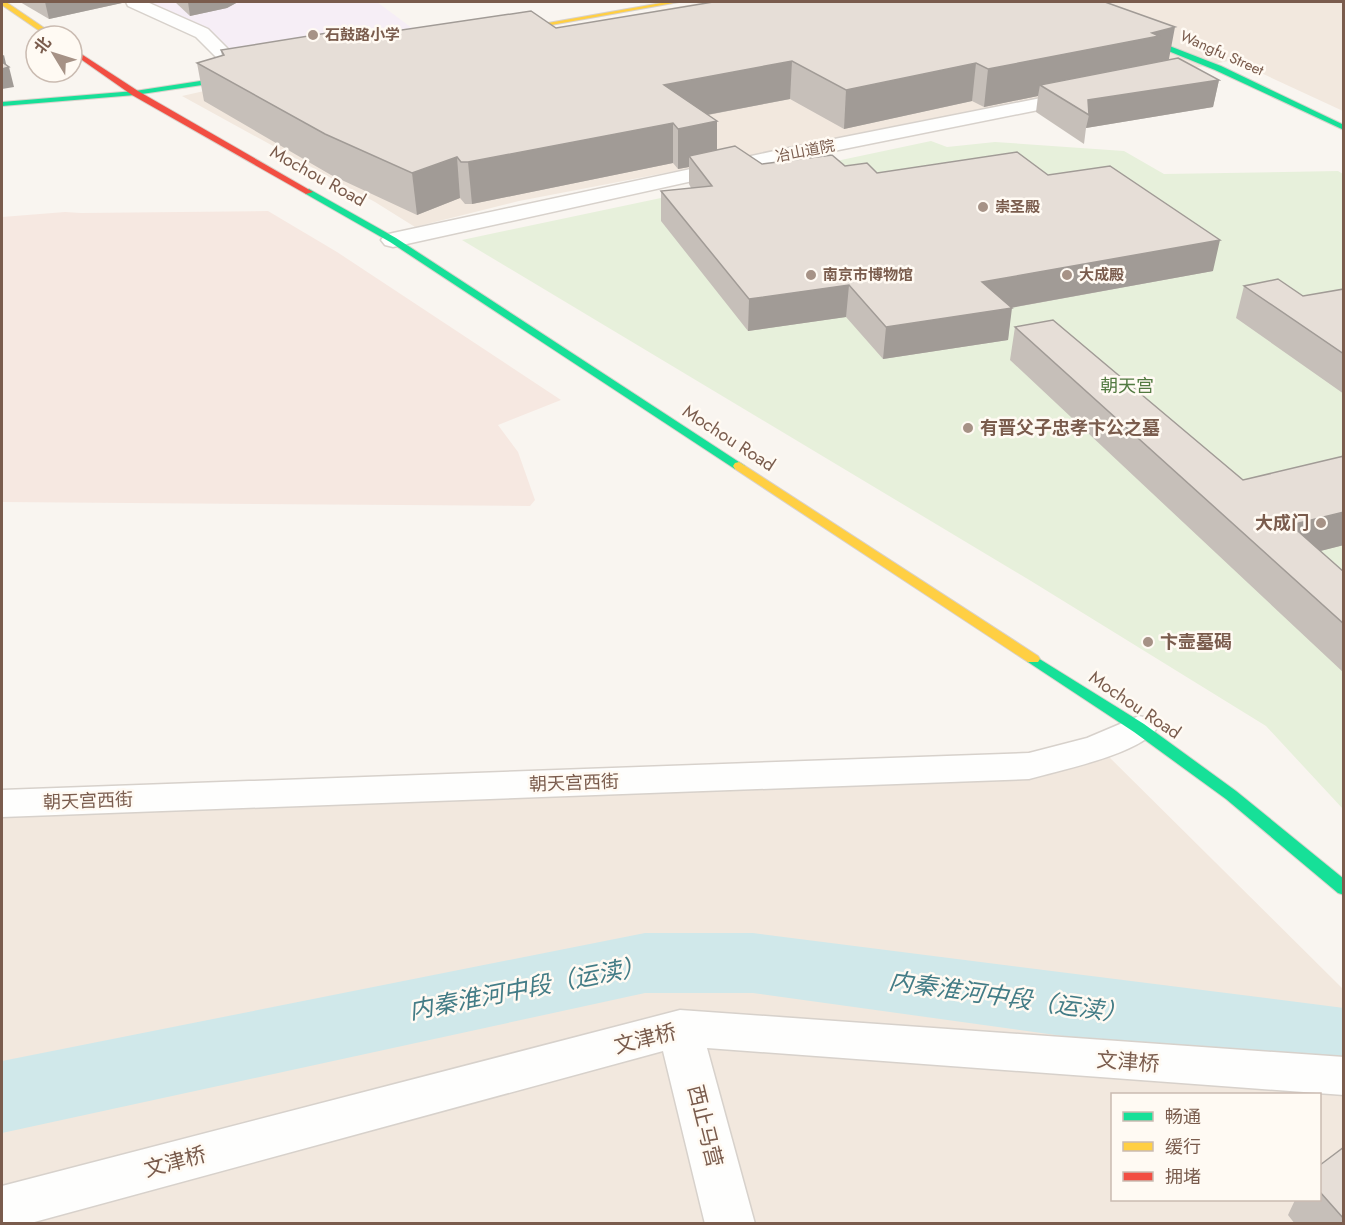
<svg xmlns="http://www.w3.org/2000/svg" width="1345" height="1225" viewBox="0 0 1345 1225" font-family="Jost,'Noto Sans SC',sans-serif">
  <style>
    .residential { fill: #f2e8de; fill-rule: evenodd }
    .commercial { fill: #f6e8e1 }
    .education { fill: #f6eef6 }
    .green { fill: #e7f0db }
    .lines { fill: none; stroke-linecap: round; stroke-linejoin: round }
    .river { fill: #d0e8ea; fill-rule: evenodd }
    .street-casing { stroke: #d7d1cb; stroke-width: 3 }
    .fast-casing { stroke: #d9d2cb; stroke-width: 2 }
    .slow-casing { stroke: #d9d2cb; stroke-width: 2 }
    .jam-casing { stroke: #d9d2cb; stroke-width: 2 }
    .street { fill: #fefefd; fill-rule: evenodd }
    .fast { fill: #16e098; fill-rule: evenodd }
    .slow { fill: #ffcf43; fill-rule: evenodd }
    .jam { fill: #f24e42; fill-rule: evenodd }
    .wall { fill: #c6bfb9 }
    .shaded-wall { fill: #a19b96 }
    .building { fill: #e6ded7; stroke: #a19b96; stroke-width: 1.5 }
    .poi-dot { fill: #a69286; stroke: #fffaf3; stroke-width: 2 }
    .labels { text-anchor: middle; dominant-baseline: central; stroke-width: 5; stroke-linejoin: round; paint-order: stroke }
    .far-poi-label { font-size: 15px; font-weight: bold; fill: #7a5c4d; stroke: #fffaf3; text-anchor: start }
    .far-street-label { font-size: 15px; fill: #7a5c4d; stroke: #fffaf3 }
    .street-label { font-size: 18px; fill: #7a5c4d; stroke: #fffaf3 }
    .park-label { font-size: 18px; fill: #537a41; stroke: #fffaf3 }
    .poi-label { font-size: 18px; font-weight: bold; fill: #7a5c4d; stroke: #fffaf3; text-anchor: start }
    .near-street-label { font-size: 21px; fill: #7a5c4d; stroke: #fffaf3 }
    .near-water-label { font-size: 24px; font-style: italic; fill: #437c86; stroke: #fffaf3 }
  </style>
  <rect width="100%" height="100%" fill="#f9f5f0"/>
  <!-- residential -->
  <g class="residential">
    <polygon points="704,2 1343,2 1343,111 1233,60 1014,106 519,201 415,227 375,202 182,96 244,82 463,46"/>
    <path d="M 1099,747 L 1343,989 L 1343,1223 L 2,1223 L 2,818 ZM 1112,1094 L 1320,1094 L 1320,1200 L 1112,1200 Z"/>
  </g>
  <!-- commercial -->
  <polygon class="commercial" points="268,211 337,252 561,400 498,425 518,452 535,500 530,506 2,502 2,217 65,212 81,213"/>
  <!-- education -->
  <polygon class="education" points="134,2 377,2 424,37 250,68 202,33"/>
  <!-- green -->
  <polygon class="green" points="931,141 947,147 995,142 1124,151 1164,174 1338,171 1343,174 1343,809 1266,726 1031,581 462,240"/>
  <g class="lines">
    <!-- river -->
    <polygon class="river" points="645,933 753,933 1344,1008 1344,1075 753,993 645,993 2,1133 2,1061"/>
    <defs>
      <g id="street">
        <polygon points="126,2 147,2 208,29 255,76 253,80 239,80 196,37 128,6"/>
        <polygon points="1081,90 1088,92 1091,96 1088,100 779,162 393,247 385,245 381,240 385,235 393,233 779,150"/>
        <path d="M 1139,716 L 1152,719 L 1157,728 C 1141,754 1060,770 1029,779 L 2,817 L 2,790 L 1029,753 L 1087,738 Z"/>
        <polygon points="680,1010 1344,1057 1344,1095 707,1048 755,1224 705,1224 663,1051 27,1224 2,1224 2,1186"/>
      </g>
      <g id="fast">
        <polygon points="1048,2 1056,2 1221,66 1344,125 1344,130 1215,70"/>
        <polygon points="246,74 250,76 249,78 135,95 2,106 2,102 135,91"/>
        <polygon points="309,189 396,238 745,466 743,469 735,469 390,242 306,194 305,192"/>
        <polygon points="1033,655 1144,724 1236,791 1344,879 1344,895 1338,893 1226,799 1134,732 1028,662 1026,659"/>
      </g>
      <g id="slow">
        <polygon points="2,2 6,2 56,36 47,36 2,5"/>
        <polygon points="667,2 679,2 507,33 503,31"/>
        <polygon points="739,462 1038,656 1040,659 1038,662 1028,662 735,469 733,466 735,463"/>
      </g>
      <polygon id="jam" points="72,48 138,91 313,192 306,194 132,95 72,53"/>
    </defs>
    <!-- street casing -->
    <use href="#street" class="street-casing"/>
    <!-- fast casing -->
    <use href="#fast" class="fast-casing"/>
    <!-- slow casing -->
    <use href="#slow" class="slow-casing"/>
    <!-- jam casing -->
    <use href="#jam" class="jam-casing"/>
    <!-- street -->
    <use href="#street" class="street"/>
    <!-- fast -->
    <use href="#fast" class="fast"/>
    <!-- slow -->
    <use href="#slow" class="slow"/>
    <!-- jam -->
    <use href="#jam" class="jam"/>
  </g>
  <!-- wall -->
  <g class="wall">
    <polygon points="20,2 122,2 122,3 49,19"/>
    <polygon points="175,2 238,2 227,8 190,16"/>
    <polygon points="556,28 1168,60 1219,80 1213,107 1086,128 1084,144 1036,112 1038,96 984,107 972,101 844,129 790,99 708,115 717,150 762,164 845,166 877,173 1048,175 1213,271 1011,308 1008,340 883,359 846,317 748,331 661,221 661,191 691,188 689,184 689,167 678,169 673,163 472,204 465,204 460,198 417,215 331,175 204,101 197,63 222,56 221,50 334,40"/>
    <polygon points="1244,286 1303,296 1344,289 1344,394 1236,318"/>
    <polygon points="1015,327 1243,480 1344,456 1344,545 1320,551 1344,572 1344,673 1010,360"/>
    <polygon points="1344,1147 1344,1224 1295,1224 1288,1215 1295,1200 1320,1200 1320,1165"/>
  </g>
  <!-- shaded-wall -->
  <g class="shaded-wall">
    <polygon points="45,2 122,2 122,3 49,19"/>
    <polygon points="188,2 238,2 227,8 190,16"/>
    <polygon points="1175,27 1168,64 1040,85 1038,96 984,107 988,69"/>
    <polygon points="4,55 7,68 9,67 14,87 2,89 2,56"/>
    <polygon points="792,61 790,99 664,123 664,85"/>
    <polygon points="976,63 972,101 844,129 846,90"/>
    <polygon points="1219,80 1213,107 1086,128 1089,115 1088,100"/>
    <polygon points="717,121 717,161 689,156 689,167 678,169 678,129"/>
    <polygon points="673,123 673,163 472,204 468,162"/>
    <polygon points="457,157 460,198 417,215 412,173"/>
    <polygon points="1220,240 1213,271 987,312 1012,308 1008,340 883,359 886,327 982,282"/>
    <polygon points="849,285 846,317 748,331 749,299"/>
    <polygon points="1344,512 1344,545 1281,561 1291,525"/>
  </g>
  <!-- building -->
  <g class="building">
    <polygon points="713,2 1105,2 1175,27 1152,33 1159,36 988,69 976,63 846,90 792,61 664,85 717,121 678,129 673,123 468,162 461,162 457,157 412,173 325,134 197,63 224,55 221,50 327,33 334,40 531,11 556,28"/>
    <polygon points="1178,58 1219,80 1088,100 1089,115 1040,85"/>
    <polygon points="2,62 9,67 2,69"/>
    <polygon points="735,146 762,164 832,155 845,166 867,163 877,173 1017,152 1048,175 1110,166 1220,240 982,282 1012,308 886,327 849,285 749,299 661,191 712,186 689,156"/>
    <polygon points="1278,279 1303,296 1344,289 1344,354 1244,286"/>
    <polygon points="1053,320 1243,480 1344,456 1344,512 1291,525 1344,572 1344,624 1015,327"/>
    <polygon points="1344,1147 1344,1219 1320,1192 1320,1165"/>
  </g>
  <!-- markers -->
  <g class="poi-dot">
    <circle cx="313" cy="35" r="6"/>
    <circle cx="983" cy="207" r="6"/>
    <circle cx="811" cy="275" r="6"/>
    <circle cx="1067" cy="275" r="6"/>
    <circle cx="968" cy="428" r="6"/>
    <circle cx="1321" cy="523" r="6"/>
    <circle cx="1148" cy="642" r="6"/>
  </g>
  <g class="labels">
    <!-- far-poi labels -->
    <g class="far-poi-label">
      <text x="325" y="35">石鼓路小学</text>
      <text x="995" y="207">崇圣殿</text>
      <text x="823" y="275">南京市博物馆</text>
      <text x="1079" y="275">大成殿</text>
    </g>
    <!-- far-street labels -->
    <g class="far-street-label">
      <text transform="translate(1222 53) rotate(24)">Wangfu Street</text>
      <text transform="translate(805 151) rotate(-11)">冶山道院</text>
    </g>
    <!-- street labels -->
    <g class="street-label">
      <text transform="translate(318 176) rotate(29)">Mochou Road</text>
      <text transform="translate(729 438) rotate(33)">Mochou Road</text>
      <text transform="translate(1135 705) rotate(34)">Mochou Road</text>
      <text transform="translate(574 783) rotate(-2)">朝天宫西街</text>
      <text transform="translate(88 801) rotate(-2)">朝天宫西街</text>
    </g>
    <!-- park labels -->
    <g class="park-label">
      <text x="1127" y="386">朝天宫</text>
    </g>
    <!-- poi labels -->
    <g class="poi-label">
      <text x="980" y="428">有晋父子忠孝卞公之墓</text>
      <text x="1309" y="523" text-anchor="end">大成门</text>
      <text x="1160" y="642">卞壸墓碣</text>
    </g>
    <!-- near-street labels -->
    <g class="near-street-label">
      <text transform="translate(645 1039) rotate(-14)">文津桥</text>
      <text transform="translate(1128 1062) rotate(4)">文津桥</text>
      <text transform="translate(705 1126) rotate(76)">西止马营</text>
      <text transform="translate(175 1162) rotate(-15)">文津桥</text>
    </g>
    <!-- near-water labels -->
    <g class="near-water-label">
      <text transform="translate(527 988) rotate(-11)">内秦淮河中段（运渎）</text>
      <text transform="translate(1008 997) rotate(8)">内秦淮河中段（运渎）</text>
    </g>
  </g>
  <!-- border -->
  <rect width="1345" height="1225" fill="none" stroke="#7a5c4d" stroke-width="6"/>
  <!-- legend -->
  <rect x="1111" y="1093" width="210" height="108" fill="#fffaf3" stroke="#cabbb1" stroke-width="1.5"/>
  <rect x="1123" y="1112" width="30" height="9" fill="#16e098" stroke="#cabbb1" stroke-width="1.5"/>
  <text x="1165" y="1123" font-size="18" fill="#7a5c4d">畅通</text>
  <rect x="1123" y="1142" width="30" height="9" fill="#ffcf43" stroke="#cabbb1" stroke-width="1.5"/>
  <text x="1165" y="1153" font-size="18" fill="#7a5c4d">缓行</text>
  <rect x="1123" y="1172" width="30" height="9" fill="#f24e42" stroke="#cabbb1" stroke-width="1.5"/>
  <text x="1165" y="1183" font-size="18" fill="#7a5c4d">拥堵</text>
  <!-- north arrow -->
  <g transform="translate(54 54) rotate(308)"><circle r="28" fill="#fffaf3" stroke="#cabbb1" stroke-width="1.5"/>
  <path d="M0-4.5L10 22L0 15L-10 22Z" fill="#a69286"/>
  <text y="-9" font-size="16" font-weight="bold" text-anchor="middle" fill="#7a5c4d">北</text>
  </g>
</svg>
